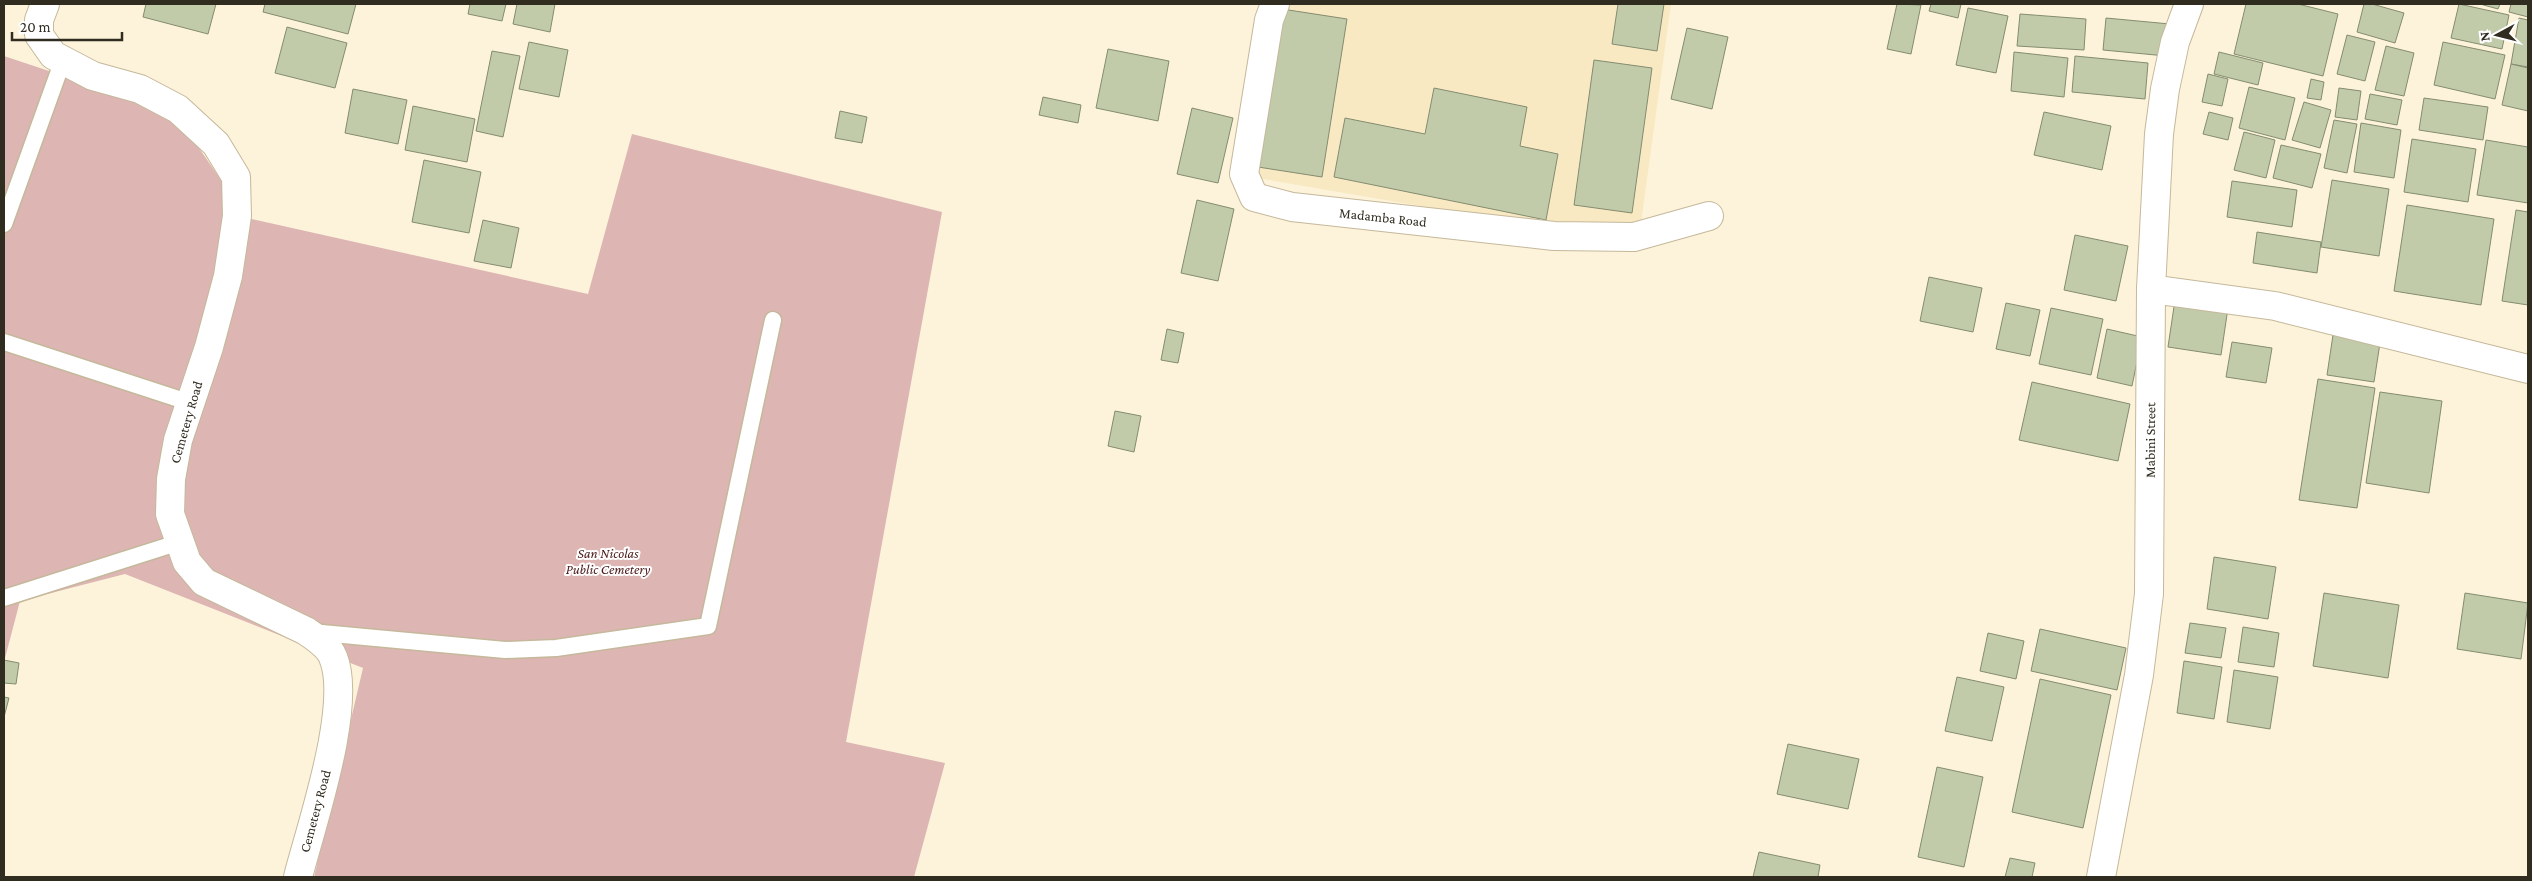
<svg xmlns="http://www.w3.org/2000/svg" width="2532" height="881" viewBox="0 0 2532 881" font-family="'Crimson Pro',serif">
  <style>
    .built { fill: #f9e9c3 }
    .green { fill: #ddb6b4 }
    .building { fill: #c1cba9; stroke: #848c70 }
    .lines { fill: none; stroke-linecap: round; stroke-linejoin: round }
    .service-casing { stroke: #c5b89b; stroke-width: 19 }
    .minor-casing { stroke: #c5b89b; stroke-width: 30 }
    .service { stroke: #fff; stroke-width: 16 }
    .minor { stroke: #fff; stroke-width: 28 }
    .labels { text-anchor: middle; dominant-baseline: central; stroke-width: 4; stroke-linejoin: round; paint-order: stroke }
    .street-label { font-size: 14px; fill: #312c20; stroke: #fff }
    .park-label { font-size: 14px; font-style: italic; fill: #4a1818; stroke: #fff }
  </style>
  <rect width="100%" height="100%" fill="#fdf3da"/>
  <!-- built -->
  <polygon class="built" points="1281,4 1671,4 1641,223 1519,223 1251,177"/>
  <!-- green -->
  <polygon class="green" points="4,56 175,113 247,218 588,294 632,134 942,212 846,742 945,763 914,877 314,877 363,668 125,574 20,601 4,662"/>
  <!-- building -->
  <g class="building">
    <polygon points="146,4 216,4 208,34 143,17"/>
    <polygon points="265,4 356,4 348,34 263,12"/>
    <polygon points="470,4 506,4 502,21 468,14"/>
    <polygon points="517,4 555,4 550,32 513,24"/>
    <polygon points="1618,4 1664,4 1657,51 1612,44"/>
    <polygon points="1897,4 1921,5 1911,54 1887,49"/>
    <polygon points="1931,4 1961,4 1958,18 1929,11"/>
    <polygon points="2246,4 2298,4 2338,14 2323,76 2234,54"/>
    <polygon points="2364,4 2372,4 2404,13 2395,43 2357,32"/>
    <polygon points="2459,4 2509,15 2502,49 2451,38"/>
    <polygon points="2480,4 2500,4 2498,9"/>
    <polygon points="2511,4 2528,4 2528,17 2509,12"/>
    <polygon points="1968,8 2008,16 1996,73 1956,65"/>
    <polygon points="1282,9 1347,19 1322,177 1258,167"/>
    <polygon points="2020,14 2086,19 2084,50 2017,46"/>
    <polygon points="2106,18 2170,24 2166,56 2103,50"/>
    <polygon points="2519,18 2528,20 2528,67 2511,64"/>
    <polygon points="287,27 347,43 335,88 275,73"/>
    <polygon points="1687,28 1728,37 1712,109 1671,99"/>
    <polygon points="2347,35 2375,42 2365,81 2337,74"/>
    <polygon points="529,42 568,50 559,97 519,89"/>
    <polygon points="2443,42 2505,55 2495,99 2434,85"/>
    <polygon points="2386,46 2414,53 2404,96 2375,90"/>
    <polygon points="1108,49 1169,61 1158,121 1096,108"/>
    <polygon points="492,51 520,56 503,137 476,131"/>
    <polygon points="2014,52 2068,58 2064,97 2011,91"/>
    <polygon points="2219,52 2263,63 2258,85 2214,74"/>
    <polygon points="2075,56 2148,63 2145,99 2072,92"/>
    <polygon points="1594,60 1652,68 1632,213 1574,205"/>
    <polygon points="2511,64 2528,68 2528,111 2502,105"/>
    <polygon points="2208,74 2228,79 2222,106 2202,102"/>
    <polygon points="2311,79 2324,82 2321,100 2307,98"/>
    <polygon points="2249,87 2295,98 2285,140 2239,128"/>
    <polygon points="1434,88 1527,107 1520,146 1558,154 1546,220 1334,177 1345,118 1425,134"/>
    <polygon points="2339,88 2361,91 2357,120 2335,117"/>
    <polygon points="353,89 407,100 398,144 345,133"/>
    <polygon points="2370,94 2402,100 2397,125 2365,119"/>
    <polygon points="1043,97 1081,105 1078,123 1039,115"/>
    <polygon points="2424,98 2488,107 2483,140 2419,130"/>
    <polygon points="2304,102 2331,110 2320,148 2292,140"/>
    <polygon points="413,106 475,119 467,162 405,150"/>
    <polygon points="1192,108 1233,118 1218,183 1177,174"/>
    <polygon points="840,111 867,117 862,143 835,138"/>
    <polygon points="2044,112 2111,126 2102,170 2034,155"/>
    <polygon points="2209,112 2233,118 2228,140 2203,134"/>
    <polygon points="2334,120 2357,124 2347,173 2324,168"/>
    <polygon points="2361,123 2401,130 2394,178 2354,172"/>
    <polygon points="2244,132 2275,140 2266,178 2234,170"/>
    <polygon points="2412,139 2476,149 2468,202 2404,192"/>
    <polygon points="2486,140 2528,147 2528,203 2477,195"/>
    <polygon points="2281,145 2321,154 2312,188 2273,178"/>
    <polygon points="424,160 481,172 469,233 412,222"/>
    <polygon points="2332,180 2389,189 2379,256 2321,247"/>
    <polygon points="2232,181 2297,190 2292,227 2227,217"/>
    <polygon points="1197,200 1234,209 1218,281 1181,273"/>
    <polygon points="2407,205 2494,219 2481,305 2394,291"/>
    <polygon points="2516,210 2528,212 2528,305 2502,301"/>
    <polygon points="483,220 519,228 511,268 474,261"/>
    <polygon points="2257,232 2321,242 2317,273 2253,263"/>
    <polygon points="2075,235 2128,246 2116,301 2064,290"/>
    <polygon points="1929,277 1982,288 1973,332 1920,321"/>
    <polygon points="2175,300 2228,308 2221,355 2168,347"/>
    <polygon points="2006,303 2040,310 2030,356 1996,349"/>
    <polygon points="2051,308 2103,319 2091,375 2039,364"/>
    <polygon points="1167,329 1184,333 1178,363 1161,360"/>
    <polygon points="2107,329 2142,337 2132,386 2097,378"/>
    <polygon points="2333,335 2380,343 2374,382 2327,375"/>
    <polygon points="2232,342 2272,348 2266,383 2226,377"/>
    <polygon points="2318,379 2375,388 2357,508 2299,500"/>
    <polygon points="2032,382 2130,404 2118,461 2019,440"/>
    <polygon points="2380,392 2442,401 2429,493 2366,483"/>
    <polygon points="1115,411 1141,416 1134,452 1108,446"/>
    <polygon points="2214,557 2276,567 2268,619 2207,609"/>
    <polygon points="2324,593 2399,605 2388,678 2313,666"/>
    <polygon points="2465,593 2528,603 2521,659 2457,649"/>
    <polygon points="2190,623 2226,628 2221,658 2185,653"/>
    <polygon points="2243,627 2279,633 2274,667 2238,662"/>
    <polygon points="2040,629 2126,648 2117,690 2031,671"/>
    <polygon points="1988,633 2024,641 2016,679 1980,671"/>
    <polygon points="4,660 19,663 16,684 4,683"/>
    <polygon points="2184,661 2222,667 2214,719 2177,713"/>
    <polygon points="2234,670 2278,677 2270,729 2227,722"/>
    <polygon points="1957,677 2004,687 1992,741 1945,731"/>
    <polygon points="2040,679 2111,695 2083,828 2012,812"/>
    <polygon points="4,697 9,698 4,717"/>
    <polygon points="1788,744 1859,759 1848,809 1777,794"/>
    <polygon points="1937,767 1983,777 1964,867 1918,857"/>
    <polygon points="1759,852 1820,865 1818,877 1753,877"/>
    <polygon points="2010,858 2035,863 2032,877 2005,877"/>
  </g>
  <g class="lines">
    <defs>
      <g id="service">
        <polyline points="4,224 63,60"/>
        <polyline points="4,342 191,403"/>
        <polyline points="4,598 180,542"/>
        <polyline points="311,632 505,650 556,648 708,626 773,320"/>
      </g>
      <g id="minor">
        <path d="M 45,4 L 39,20 L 39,35 L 53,55 L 93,76 L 140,89 L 178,109 L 216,144 L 236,177 L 237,216 L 228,276 L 209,347 L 178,440 L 171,479 L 170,514 L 187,562 L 204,582 L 306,631 C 316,638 329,646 333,657 C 353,705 311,826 298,877"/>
        <path id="s1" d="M 1275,4 L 1269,20 L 1244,174 L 1254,197 L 1292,207 L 1554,236 L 1634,237 L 1709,216"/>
        <polyline points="2151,289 2275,306 2528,369"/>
        <path id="s2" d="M 2101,877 L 2139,675 L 2149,594 L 2151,289 L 2159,134 L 2165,89 L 2175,42 L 2189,4"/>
      </g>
    </defs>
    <!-- service casing -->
    <use href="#service" class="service-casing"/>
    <!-- minor casing -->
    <use href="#minor" class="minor-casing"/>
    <!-- service -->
    <use href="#service" class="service"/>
    <!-- minor -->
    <use href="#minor" class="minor"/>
  </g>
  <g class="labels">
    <!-- street labels -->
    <g class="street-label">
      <text stroke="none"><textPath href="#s1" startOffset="329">Madamba Road</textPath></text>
      <text transform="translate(186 422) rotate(-74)">Cemetery Road</text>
      <text stroke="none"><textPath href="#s2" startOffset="441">Mabini Street</textPath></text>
      <text transform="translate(315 811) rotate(-75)">Cemetery Road</text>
    </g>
    <!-- park labels -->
    <g class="park-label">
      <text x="608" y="553">San Nicolas<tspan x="608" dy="16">Public Cemetery</tspan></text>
    </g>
  </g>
  <!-- border -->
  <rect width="2532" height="881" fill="none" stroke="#312c20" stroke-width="10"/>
  <!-- north arrow -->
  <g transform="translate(2497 35) rotate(263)" stroke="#ffffff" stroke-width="4" paint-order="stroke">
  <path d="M0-4L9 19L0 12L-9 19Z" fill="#312c20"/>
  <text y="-8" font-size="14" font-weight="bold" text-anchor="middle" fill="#312c20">N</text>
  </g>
  <!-- scale -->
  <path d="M12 32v8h110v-8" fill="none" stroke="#312c20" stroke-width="2.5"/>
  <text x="20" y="32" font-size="15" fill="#312c20" stroke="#ffffff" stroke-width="4" paint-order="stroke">20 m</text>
</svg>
